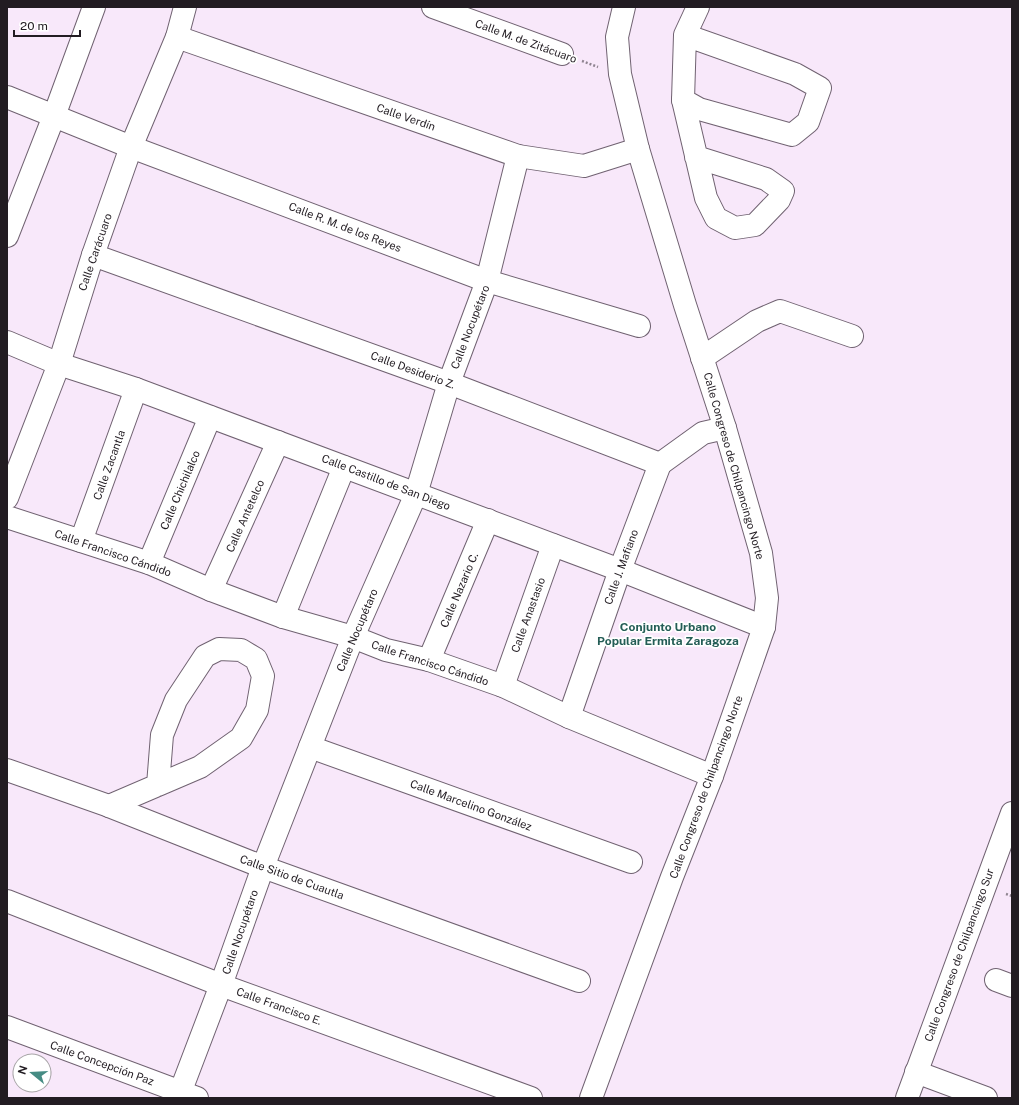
<svg xmlns="http://www.w3.org/2000/svg" width="1019" height="1105" viewBox="0 0 1019 1105" font-family="'Public Sans',sans-serif">
  <style>
    .lines { fill: none; stroke-linecap: round; stroke-linejoin: round }
    .minor-casing { stroke: #706271; stroke-width: 24 }
    .path { stroke: #8f8490; stroke-width: 2.5; stroke-dasharray: 2 2; stroke-linecap: butt }
    .minor { stroke: #fff; stroke-width: 22 }
    .labels { text-anchor: middle; dominant-baseline: central; stroke-width: 3.5; stroke-linejoin: round; paint-order: stroke }
    .street-label { font-size: 11px; fill: #221c22; stroke: #fff }
    .neighbourhood-label { font-size: 12px; font-weight: bold; fill: #245d56; stroke: #fff }
  </style>
  <rect width="100%" height="100%" fill="#f8e8fa"/>
  <g class="lines">
    <defs>
      <g id="minor">
        <polyline points="433,7 562,54"/>
        <polyline points="685,35 795,74 820,88 808,122 792,135 699,109 683,100 685,35 698,7"/>
        <polyline points="177,37 518,156 584,166 638,149"/>
        <polyline points="7,97 131,147 487,281 639,326"/>
        <polyline points="683,100 706,198 716,218 735,228 755,225 779,200 783,191 766,179 696,157"/>
        <polyline points="7,236 54,116 94,7"/>
        <polyline points="93,255 449,383 660,464"/>
        <polyline points="7,342 59,364 136,389 620,570 764,627"/>
        <polyline points="702,358 757,321 780,311 852,336"/>
        <polyline points="660,464 703,433 725,428"/>
        <polyline points="7,498 59,364 93,255 131,147 177,37 185,7"/>
        <polyline points="7,517 149,563 211,590 283,617 353,637 386,650 429,660 503,686 569,717 712,776"/>
        <polyline points="81,541 136,389"/>
        <polyline points="149,563 210,417"/>
        <polyline points="211,590 278,442"/>
        <polyline points="283,617 344,467"/>
        <polyline points="429,660 488,520"/>
        <polyline points="503,686 553,545"/>
        <polyline points="569,717 620,570 660,464"/>
        <polyline points="310,747 631,862"/>
        <polyline points="7,770 109,806 263,867 579,981"/>
        <polyline points="109,806 200,767 241,738 257,710 263,676 256,659 241,650 219,649 205,656 176,700 162,735 158,785"/>
        <polyline points="7,901 221,985 531,1098"/>
        <polyline points="996,980 1012,986"/>
        <polyline points="7,1027 197,1098"/>
        <polyline points="916,1072 986,1098"/>
        <polyline points="178,1098 221,985 263,867 353,637 416,494 449,383 487,281 518,156"/>
        <polyline points="591,1098 672,877 712,776 764,627 767,598 761,553 725,428 685,305 638,149 620,74 617,37 624,7"/>
        <polyline points="907,1098 1012,813"/>
      </g>
    </defs>
    <!-- minor casing -->
    <use href="#minor" class="minor-casing"/>
    <!-- path -->
    <g class="path">
      <polyline points="582,61 598,67"/>
      <polyline points="1006,894 1012,896"/>
    </g>
    <!-- minor -->
    <use href="#minor" class="minor"/>
  </g>
  <g class="labels">
    <!-- street labels -->
    <g class="street-label">
      <text transform="translate(526 41) rotate(20)">Calle M. de Zitácuaro</text>
      <text transform="translate(406 117) rotate(19)">Calle Verdín</text>
      <text transform="translate(345 227) rotate(21)">Calle R. M. de los Reyes</text>
      <text transform="translate(95 252) rotate(-71)">Calle Carácuaro</text>
      <text transform="translate(470 327) rotate(-69)">Calle Nocupétaro</text>
      <text transform="translate(413 370) rotate(20)">Calle Desiderio Z.</text>
      <text transform="translate(109 465) rotate(-70)">Calle Zacantla</text>
      <text transform="translate(734 466) rotate(74)">Calle Congreso de Chilpancingo Norte</text>
      <text transform="translate(386 482) rotate(21)">Calle Castillo de San Diego</text>
      <text transform="translate(180 490) rotate(-67)">Calle Chichilalco</text>
      <text transform="translate(245 516) rotate(-66)">Calle Antetelco</text>
      <text transform="translate(113 553) rotate(19)">Calle Francisco Cándido</text>
      <text transform="translate(621 567) rotate(-70)">Calle J. Mafiano</text>
      <text transform="translate(459 590) rotate(-67)">Calle Nazario C.</text>
      <text transform="translate(528 615) rotate(-70)">Calle Anastasio</text>
      <text transform="translate(357 630) rotate(-67)">Calle Nocupétaro</text>
      <text transform="translate(430 663) rotate(18)">Calle Francisco Cándido</text>
      <text transform="translate(706 787) rotate(-70)">Calle Congreso de Chilpancingo Norte</text>
      <text transform="translate(471 805) rotate(20)">Calle Marcelino González</text>
      <text transform="translate(292 877) rotate(20)">Calle Sitio de Cuautla</text>
      <text transform="translate(240 932) rotate(-71)">Calle Nocupétaro</text>
      <text transform="translate(959 955) rotate(-70)">Calle Congreso de Chilpancingo Sur</text>
      <text transform="translate(279 1006) rotate(20)">Calle Francisco E.</text>
      <text transform="translate(102 1063) rotate(20)">Calle Concepción Paz</text>
    </g>
    <!-- neighbourhood labels -->
    <g class="neighbourhood-label">
      <text x="668" y="627">Conjunto Urbano<tspan x="668" dy="14">Popular Ermita Zaragoza</tspan></text>
    </g>
  </g>
  <!-- border -->
  <rect width="1019" height="1105" fill="none" stroke="#221c22" stroke-width="16"/>
  <!-- north arrow -->
  <g transform="translate(32 1073) rotate(288)"><circle r="19" fill="#ffffff" stroke="#a7a4a7"/>
  <path d="M0-3L7 15L0 10L-7 15Z" fill="#468c84"/>
  <text y="-6" font-size="11" font-weight="bold" text-anchor="middle" fill="#221c22">N</text>
  </g>
  <!-- scale -->
  <path d="M14 30v6h66v-6" fill="none" stroke="#221c22" stroke-width="2"/>
  <text x="20" y="30" font-size="12" fill="#221c22" stroke="#ffffff" stroke-width="3" paint-order="stroke">20 m</text>
</svg>
